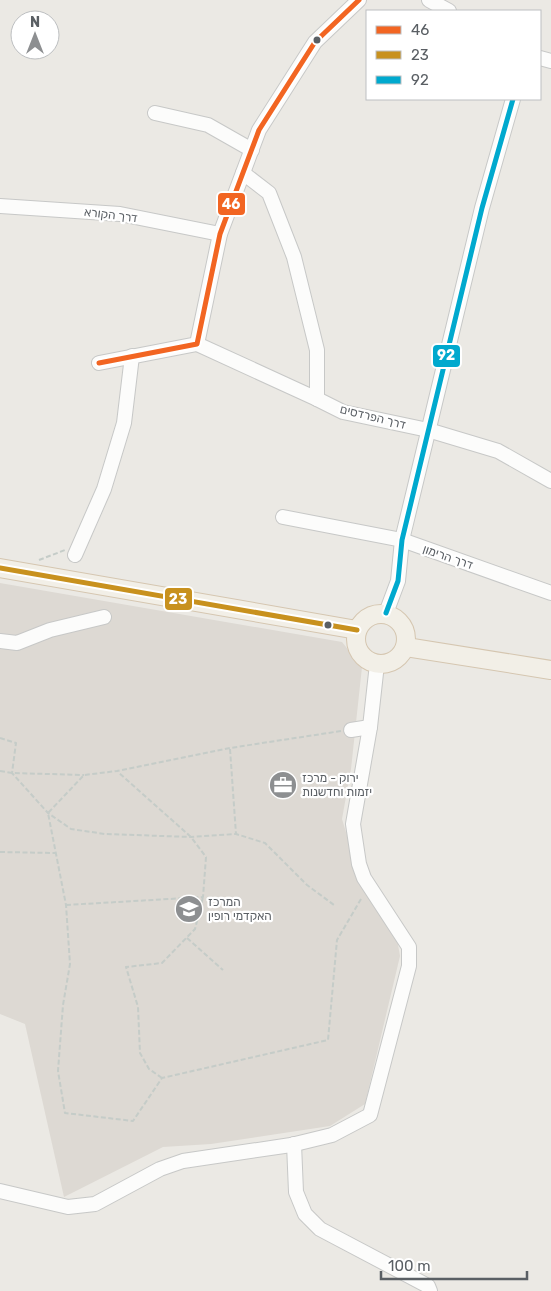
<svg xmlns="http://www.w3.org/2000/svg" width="551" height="1291" viewBox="0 0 551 1291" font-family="Rubik,'Noto Sans Hebrew',sans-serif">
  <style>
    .education { fill: #ddd9d3 }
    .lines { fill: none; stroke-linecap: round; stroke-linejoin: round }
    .minor-casing { stroke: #c7c8c7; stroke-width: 16 }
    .major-casing { stroke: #d5c6b0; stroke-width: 20 }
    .path { stroke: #c5ccc8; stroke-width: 2; stroke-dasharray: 5 2.5; stroke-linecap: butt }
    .minor { stroke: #fcfcfb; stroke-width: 14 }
    .major { stroke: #f2efe7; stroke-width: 18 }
    .bus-1-casing { stroke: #fff; stroke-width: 9 }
    .bus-2-casing { stroke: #fff; stroke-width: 9 }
    .bus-3-casing { stroke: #fff; stroke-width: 9 }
    .bus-1 { stroke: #f26522; stroke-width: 5 }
    .bus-2 { stroke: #c8911e; stroke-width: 5 }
    .bus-3 { stroke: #00a9ce; stroke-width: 5 }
    .bus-dot { fill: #5a5f64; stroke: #fff; stroke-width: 2 }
    .labels { text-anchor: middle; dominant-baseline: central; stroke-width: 4.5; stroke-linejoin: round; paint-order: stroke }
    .street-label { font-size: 12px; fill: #5a5f64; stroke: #fff }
    .poi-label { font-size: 12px; fill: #5a5f64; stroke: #fff; text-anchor: start }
    .line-badge { stroke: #fff; stroke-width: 2 }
    .badge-label { font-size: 14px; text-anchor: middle; font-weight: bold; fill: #fff }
  </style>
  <rect width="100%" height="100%" fill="#ebe9e4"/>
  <!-- education -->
  <polygon class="education" points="0,583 342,642 362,667 351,769 342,819 360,879 397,939 400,956 365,1104 330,1126 211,1144 163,1147 64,1197 25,1024 0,1014"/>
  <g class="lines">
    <defs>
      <g id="minor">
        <polyline points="429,0 449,11"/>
        <polyline points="540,58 551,61"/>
        <polyline points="155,113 208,125 252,150"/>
        <polyline points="243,173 269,193 294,257 317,350 317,399"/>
        <polyline points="0,206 120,214 220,234"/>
        <polyline points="197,344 317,399 343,412 428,430 498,451 551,481"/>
        <polyline points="99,363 197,344 220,234 259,130 315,42 359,0"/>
        <polyline points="283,517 402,540 551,593"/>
        <polyline points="75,555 104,489 124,423 132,356"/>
        <polyline points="386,613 398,581 402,540 482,208 513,99"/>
        <polyline points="0,641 17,643 50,630 104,617"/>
        <polyline points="351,730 370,727"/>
        <polyline points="294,1144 296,1192 305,1214 320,1229 428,1286 430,1291"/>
        <polyline points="0,1191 68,1207 95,1204 160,1169 183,1161 291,1145 332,1135 370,1115 409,966 409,947 364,878 359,864 353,824 363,767 370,727 377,664"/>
      </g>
      <g id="major">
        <polyline points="0,568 357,630"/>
        <circle cx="381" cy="639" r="25"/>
        <polyline points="406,647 551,670"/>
      </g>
    </defs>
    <!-- minor casing -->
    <use href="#minor" class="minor-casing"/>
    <!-- major casing -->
    <use href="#major" class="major-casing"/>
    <!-- path -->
    <g class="path">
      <polyline points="39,560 65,550"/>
      <polyline points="341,731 230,748 117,771 84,775 48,813 66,905 70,964 63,1005 58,1071 65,1113 133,1121 162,1078 328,1040 337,940 361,899"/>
      <polyline points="0,738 16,743 12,773 48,813 71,829 105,834 191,837 236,834 265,843 307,885 334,905"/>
      <polyline points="230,749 236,834"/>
      <polyline points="0,771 12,773 84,775"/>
      <polyline points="0,852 55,853"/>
      <polyline points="66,905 203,897 206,857 191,837 118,772"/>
      <polyline points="187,938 223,970"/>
      <polyline points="162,1078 149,1069 140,1053 138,1007 126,967 162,963 195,929 203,897"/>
    </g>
    <!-- minor -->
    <use href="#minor" class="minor"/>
    <!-- major -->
    <use href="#major" class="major"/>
    <defs>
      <polyline id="bus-1" points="99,363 197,344 220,234 259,130 315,42 359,0"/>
      <polyline id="bus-2" points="0,568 357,630"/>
      <polyline id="bus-3" points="386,613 398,581 402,540 482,208 513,99"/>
    </defs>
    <!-- bus-1 casing -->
    <use href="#bus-1" class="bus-1-casing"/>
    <!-- bus-2 casing -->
    <use href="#bus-2" class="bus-2-casing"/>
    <!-- bus-3 casing -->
    <use href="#bus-3" class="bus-3-casing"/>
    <!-- bus-1 -->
    <use href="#bus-1" class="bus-1"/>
    <!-- bus-2 -->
    <use href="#bus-2" class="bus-2"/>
    <!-- bus-3 -->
    <use href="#bus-3" class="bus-3"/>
  </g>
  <!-- icons -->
  <defs>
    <symbol id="office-disc" viewBox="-11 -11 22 22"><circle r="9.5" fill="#8d8f91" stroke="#fff"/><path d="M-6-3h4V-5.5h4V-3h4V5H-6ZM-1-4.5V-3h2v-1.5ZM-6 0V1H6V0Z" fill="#fff"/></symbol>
    <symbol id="university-disc" viewBox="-11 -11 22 22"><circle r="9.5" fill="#8d8f91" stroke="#fff"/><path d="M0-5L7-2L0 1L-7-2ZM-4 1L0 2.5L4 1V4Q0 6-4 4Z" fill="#fff"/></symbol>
  </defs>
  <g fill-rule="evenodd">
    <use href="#office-disc" x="267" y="769" width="32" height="32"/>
    <use href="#university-disc" x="173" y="893" width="32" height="32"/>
  </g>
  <!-- markers -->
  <g class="bus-dot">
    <circle cx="317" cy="40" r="4.5"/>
    <circle cx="328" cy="625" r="4.5"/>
  </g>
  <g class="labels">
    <!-- street labels -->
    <g class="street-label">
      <text transform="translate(111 215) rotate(7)">דרך הקורא</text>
      <text transform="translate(373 417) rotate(14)">דרך הפרדסים</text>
      <text transform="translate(448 557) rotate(19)">דרך הרימון</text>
    </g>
    <!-- poi labels -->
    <g class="poi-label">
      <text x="302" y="778">ירוק - מרכז<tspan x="302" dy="14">יזמות וחדשנות</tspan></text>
      <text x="208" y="902">המרכז<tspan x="208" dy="14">האקדמי רופין</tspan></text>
    </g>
  </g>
  <g class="line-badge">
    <rect x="217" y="192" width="29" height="24" rx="5" fill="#f26522"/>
    <rect x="432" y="344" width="29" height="24" rx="5" fill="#00a9ce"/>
    <rect x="164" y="587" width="29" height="24" rx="5" fill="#c8911e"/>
  </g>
  <g class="badge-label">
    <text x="231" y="209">46</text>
    <text x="446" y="360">92</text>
    <text x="178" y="604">23</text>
  </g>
  <!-- legend -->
  <rect x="366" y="10" width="175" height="90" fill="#ffffff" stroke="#bdbfc1"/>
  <rect x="376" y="26" width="25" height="8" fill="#f26522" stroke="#bdbfc1"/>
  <text x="411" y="35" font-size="15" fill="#5a5f64">46</text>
  <rect x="376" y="51" width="25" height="8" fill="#c8911e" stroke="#bdbfc1"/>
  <text x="411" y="60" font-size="15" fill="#5a5f64">23</text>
  <rect x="376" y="76" width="25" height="8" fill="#00a9ce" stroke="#bdbfc1"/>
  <text x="411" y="85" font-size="15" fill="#5a5f64">92</text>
  <!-- north arrow -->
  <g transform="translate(35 35)"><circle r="24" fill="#ffffff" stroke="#bdbfc1"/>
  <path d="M0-4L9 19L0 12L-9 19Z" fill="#8d8f91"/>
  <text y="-8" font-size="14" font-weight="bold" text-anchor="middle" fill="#5a5f64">N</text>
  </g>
  <!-- scale -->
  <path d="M381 1271v8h146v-8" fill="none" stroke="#5a5f64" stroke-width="2.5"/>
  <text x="388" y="1271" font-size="15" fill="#5a5f64" stroke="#ffffff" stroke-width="4" paint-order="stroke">100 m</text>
</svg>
